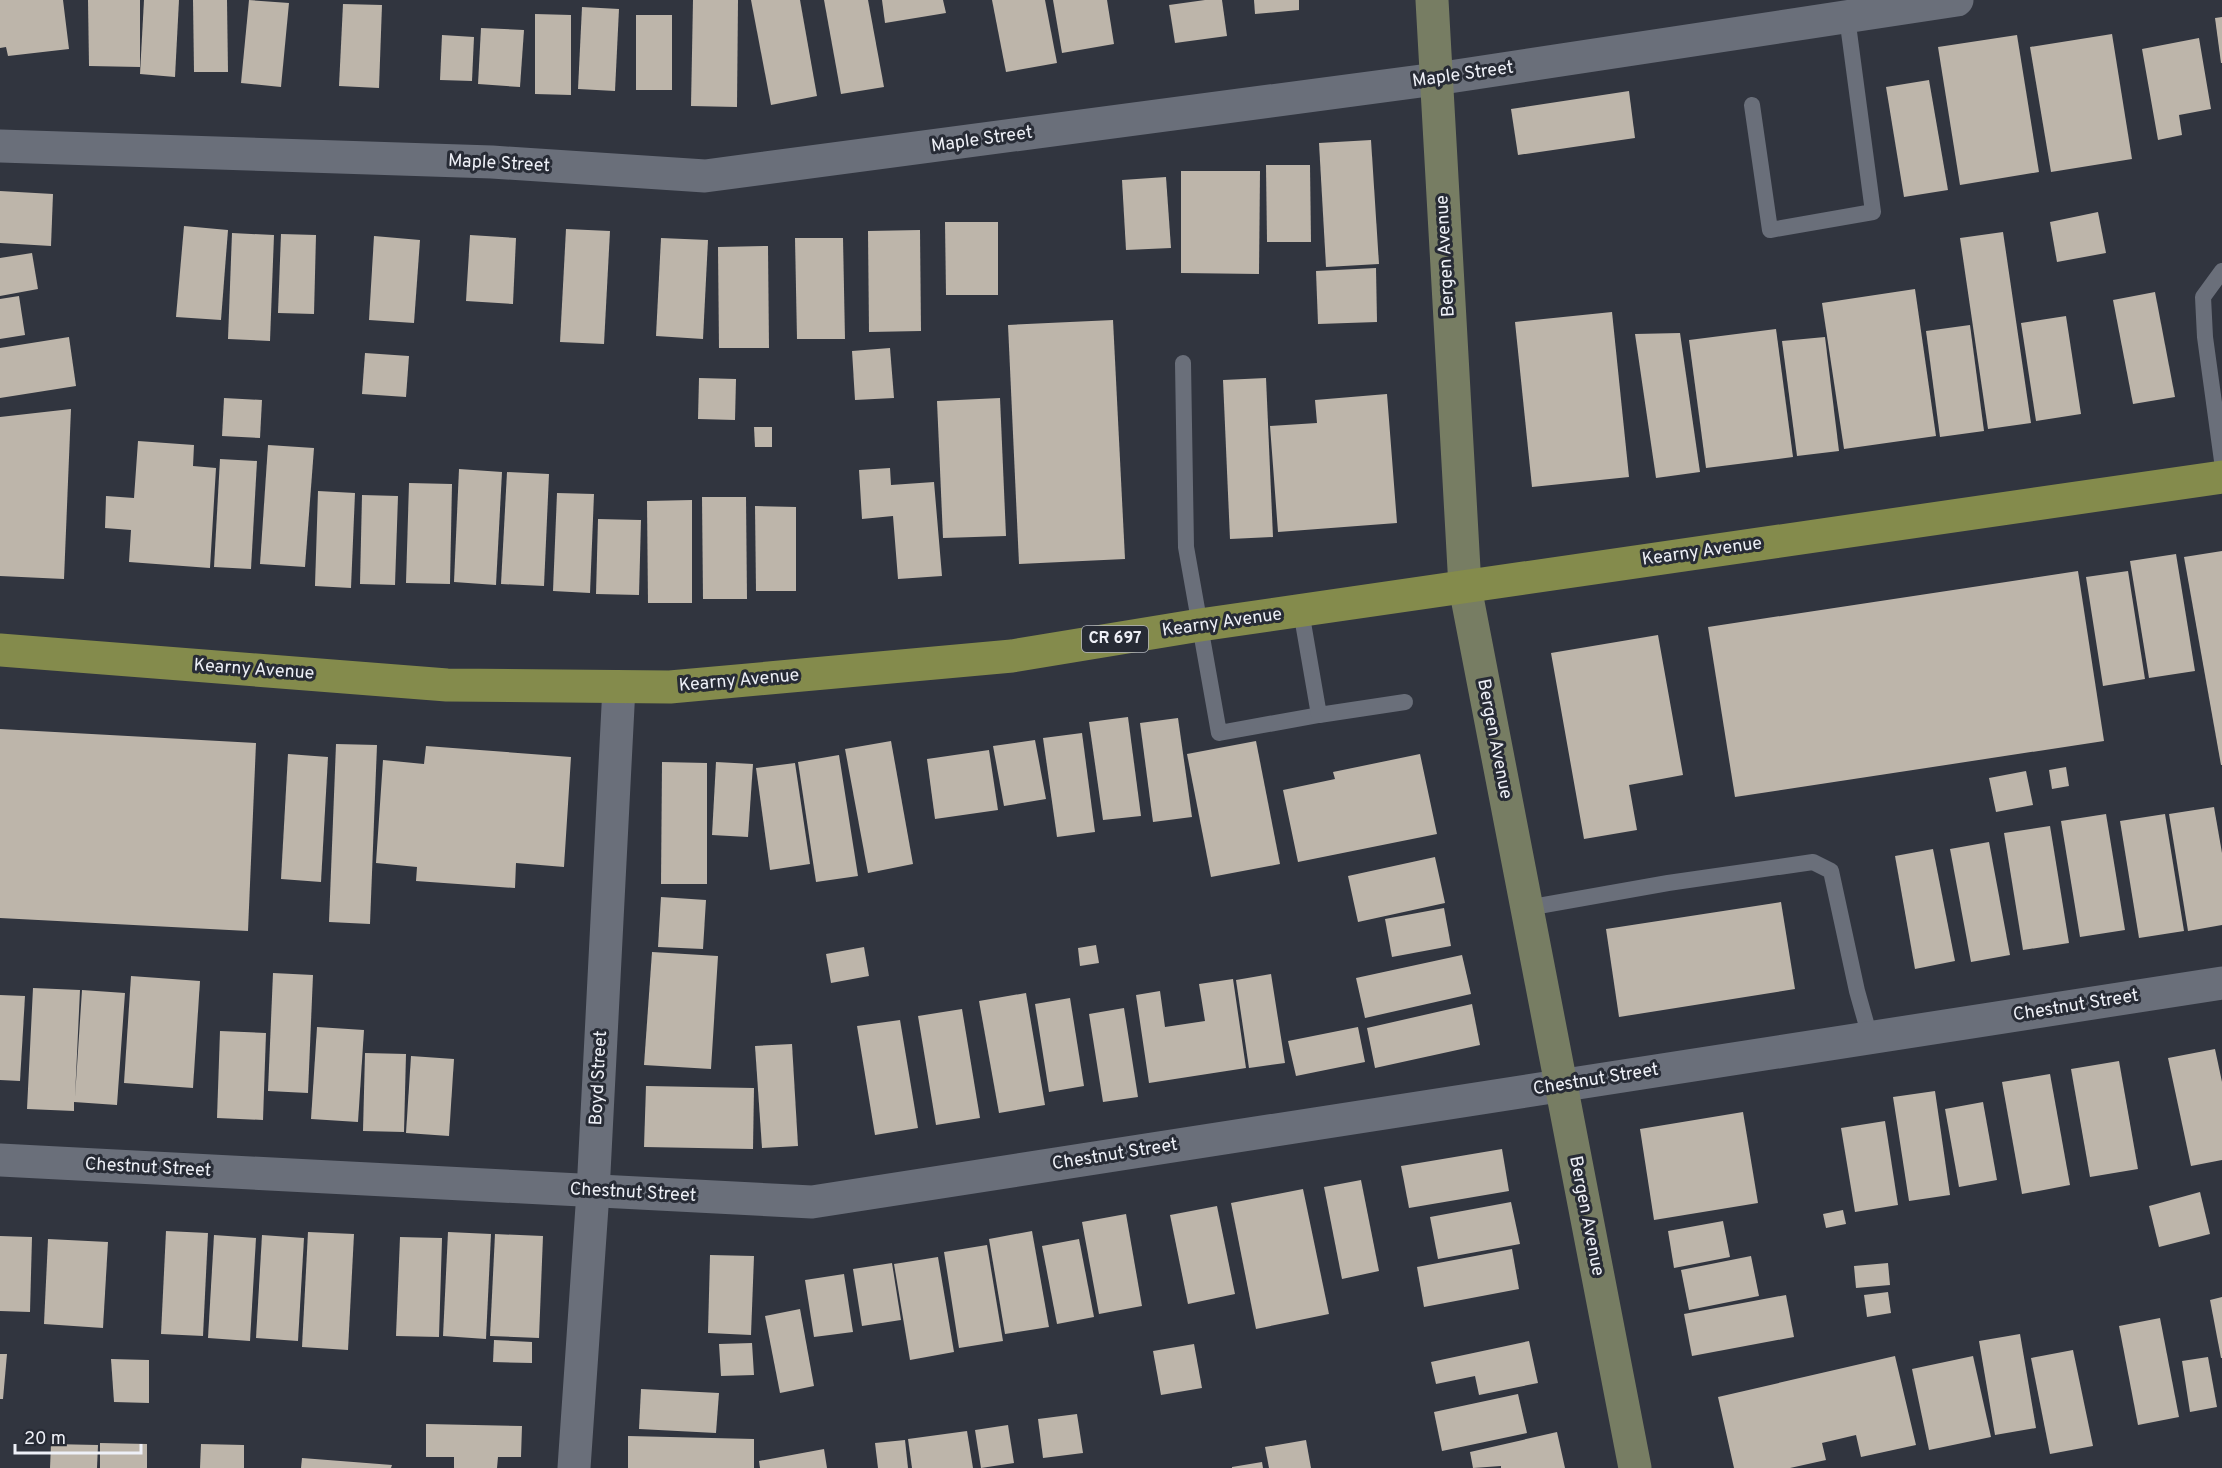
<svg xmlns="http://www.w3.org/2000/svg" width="2222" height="1468" viewBox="0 0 2222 1468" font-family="Overpass,sans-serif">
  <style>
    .building { fill: #bdb5aa }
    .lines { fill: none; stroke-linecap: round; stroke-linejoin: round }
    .lane { stroke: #6a6f7a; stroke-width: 16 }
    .street { stroke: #6a6f7a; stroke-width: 33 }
    .secondary { stroke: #777d63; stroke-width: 33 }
    .primary { stroke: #848b4c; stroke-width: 33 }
    .labels { text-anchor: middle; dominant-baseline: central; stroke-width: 6; stroke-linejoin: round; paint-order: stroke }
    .shield { fill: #272b35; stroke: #b2b5bd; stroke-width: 1.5 }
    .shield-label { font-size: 16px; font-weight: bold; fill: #eef0f7 }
    .street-label { font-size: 18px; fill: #eef0f7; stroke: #272b35 }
  </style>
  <rect width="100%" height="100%" fill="#31353f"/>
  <!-- building -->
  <g class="building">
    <polygon points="0,0 63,0 69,49 8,56 6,47 0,48"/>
    <polygon points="88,0 140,0 140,67 89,66"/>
    <polygon points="144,0 179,0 175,77 140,74"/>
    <polygon points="193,0 227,0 228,72 194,72"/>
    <polygon points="249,0 289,3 281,87 241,83"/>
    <polygon points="693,0 738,0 737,107 691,106"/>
    <polygon points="751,0 800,0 817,96 771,105"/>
    <polygon points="824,0 868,0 884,87 841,94"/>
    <polygon points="882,0 943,0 946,13 885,23"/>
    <polygon points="992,0 1045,0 1057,63 1006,72"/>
    <polygon points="1053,0 1107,0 1114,44 1062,53"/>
    <polygon points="1205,0 1222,0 1227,36 1175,43 1169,5"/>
    <polygon points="1254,0 1299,0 1299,10 1255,14"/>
    <polygon points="343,4 382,5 379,88 339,86"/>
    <polygon points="582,7 619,9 615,91 578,89"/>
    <polygon points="535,14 571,15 571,95 535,94"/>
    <rect x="636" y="15" width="36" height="75"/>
    <polygon points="2222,17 2222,63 2221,63 2215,18"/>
    <polygon points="481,28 524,30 520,87 478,84"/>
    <polygon points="2112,34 2132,159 2051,172 2030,47"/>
    <polygon points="442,35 474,37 472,81 440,80"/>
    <polygon points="2017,35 2039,172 1960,185 1938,47"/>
    <polygon points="2199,38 2211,109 2179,115 2182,135 2158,140 2142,49"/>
    <polygon points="1929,80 1948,190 1904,197 1886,87"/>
    <polygon points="1629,91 1635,138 1518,155 1511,109"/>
    <polygon points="1371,140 1379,264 1326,267 1319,143"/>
    <polygon points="1266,165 1310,165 1311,242 1267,242"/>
    <polygon points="1181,171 1260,171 1259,274 1181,273"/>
    <polygon points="1166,177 1171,248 1126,250 1122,180"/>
    <polygon points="0,191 53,194 51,246 0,243"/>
    <polygon points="2098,212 2106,253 2057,262 2050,222"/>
    <polygon points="945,222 998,222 998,295 946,295"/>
    <polygon points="184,226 228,230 221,320 176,317"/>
    <polygon points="566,229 610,231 604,344 560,342"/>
    <polygon points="920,230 921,331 869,332 868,231"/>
    <polygon points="2003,232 2031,423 1988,429 1960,238"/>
    <polygon points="232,233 274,235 270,341 228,339"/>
    <polygon points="281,234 316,235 314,314 278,313"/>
    <polygon points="470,235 516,238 513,304 466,301"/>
    <polygon points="374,236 420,240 414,323 369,320"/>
    <polygon points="661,238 708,240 703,339 656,336"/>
    <polygon points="795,238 843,238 845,339 797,339"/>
    <polygon points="768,246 769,348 719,348 718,247"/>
    <polygon points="32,253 38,289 0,296 0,258"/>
    <polygon points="1376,268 1377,322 1318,324 1316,271"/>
    <polygon points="1915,289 1936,436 1844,449 1822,303"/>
    <polygon points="2155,292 2175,397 2133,404 2113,300"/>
    <polygon points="19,296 25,335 0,339 0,299"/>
    <polygon points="1612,312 1629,477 1532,487 1515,322"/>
    <polygon points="2066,316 2081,414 2036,421 2021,323"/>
    <polygon points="1113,320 1125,559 1019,564 1008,325"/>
    <polygon points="1970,325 1984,431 1940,437 1926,331"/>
    <polygon points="1776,329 1793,457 1706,468 1689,340"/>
    <polygon points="1680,333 1700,472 1656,478 1635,334"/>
    <polygon points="69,337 76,386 0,398 0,348"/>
    <polygon points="1825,337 1839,451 1797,456 1782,341"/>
    <polygon points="890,348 894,398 855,400 852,351"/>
    <polygon points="365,353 409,356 406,397 362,394"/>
    <polygon points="699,378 736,379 735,420 698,419"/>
    <polygon points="1266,378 1273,537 1230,539 1223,380"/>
    <polygon points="1387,394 1397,523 1278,532 1270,426 1317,423 1315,400"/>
    <polygon points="224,398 262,400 260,438 222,436"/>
    <polygon points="1000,398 1006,536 943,538 937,401"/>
    <polygon points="71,409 64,579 0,576 0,417"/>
    <polygon points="754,427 772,427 772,447 755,447"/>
    <polygon points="138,441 194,445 193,466 216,468 210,568 129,562 131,530 105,528 106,496 134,498"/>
    <polygon points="268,445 314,448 305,567 260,564"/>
    <polygon points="220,459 257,461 251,569 214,567"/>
    <polygon points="890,468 891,485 934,482 942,576 898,579 893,516 862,519 859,470"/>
    <polygon points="459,469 502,472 496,585 454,582"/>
    <polygon points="507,472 549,474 544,586 501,584"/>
    <polygon points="409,483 452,484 450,584 406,583"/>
    <polygon points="318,491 355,493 351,588 315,586"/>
    <polygon points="557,493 594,494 590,593 553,591"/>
    <polygon points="362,495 398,496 395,585 360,584"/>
    <polygon points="702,497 746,497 747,599 703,599"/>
    <polygon points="692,500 692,603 648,603 647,501"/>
    <polygon points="755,506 796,507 796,591 756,591"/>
    <polygon points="598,519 641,520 639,595 596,594"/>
    <polygon points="2222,551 2222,765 2221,765 2184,557"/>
    <polygon points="2176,554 2195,671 2149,678 2130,561"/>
    <polygon points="2078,571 2104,741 1735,797 1708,627"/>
    <polygon points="2128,571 2145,679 2103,686 2086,577"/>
    <polygon points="1658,635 1683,775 1629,785 1637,830 1584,839 1551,653"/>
    <polygon points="1128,717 1141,816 1103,820 1089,722"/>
    <polygon points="1178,718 1192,817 1153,822 1140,723"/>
    <polygon points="0,729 256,743 248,931 0,918"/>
    <polygon points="1082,733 1095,832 1057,837 1043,738"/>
    <polygon points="1035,740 1046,799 1004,806 993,746"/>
    <polygon points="891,741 913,864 868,873 845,749"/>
    <polygon points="1256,741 1280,864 1211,877 1187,754"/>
    <polygon points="336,744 377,745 370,924 329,922"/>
    <polygon points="426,746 571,757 564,867 516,863 515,888 416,881 417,867 376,863 383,760 424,764"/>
    <polygon points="989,750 998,810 935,819 927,759"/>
    <polygon points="288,754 328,757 321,882 281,879"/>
    <polygon points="1420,754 1437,834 1298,862 1283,790 1335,779 1333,772"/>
    <polygon points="839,755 858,876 816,882 798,762"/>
    <polygon points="662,762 707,763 707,884 661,884"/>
    <polygon points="716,762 753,764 748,837 712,835"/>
    <polygon points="795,763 810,864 770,870 756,768"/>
    <polygon points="2066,767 2069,786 2052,789 2049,770"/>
    <polygon points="2026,771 2033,805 1996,812 1989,778"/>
    <polygon points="2214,807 2222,853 2222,925 2188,931 2169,814"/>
    <polygon points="2106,814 2125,930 2080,937 2061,821"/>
    <polygon points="2165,814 2184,931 2139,938 2120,821"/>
    <polygon points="2050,826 2069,943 2023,950 2004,833"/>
    <polygon points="1989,842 2010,955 1971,962 1950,849"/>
    <polygon points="1933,849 1955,961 1915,969 1895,856"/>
    <polygon points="1435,857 1445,903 1358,922 1348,876"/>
    <polygon points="661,897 706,900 703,949 658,947"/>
    <polygon points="1781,902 1795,989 1619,1017 1606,929"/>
    <polygon points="1444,908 1451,946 1392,957 1385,919"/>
    <polygon points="1096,945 1099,963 1080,966 1078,948"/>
    <polygon points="864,947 869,976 831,983 826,954"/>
    <polygon points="652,952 718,956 711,1069 644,1065"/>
    <polygon points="1462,955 1471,994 1365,1018 1356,978"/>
    <polygon points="273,973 313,975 308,1093 268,1091"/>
    <polygon points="1271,974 1285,1063 1249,1068 1236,980"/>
    <polygon points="131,976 200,981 193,1088 124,1083"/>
    <polygon points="1233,979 1246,1068 1149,1083 1136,995 1160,991 1165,1027 1205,1021 1199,984"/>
    <polygon points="33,988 80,990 75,1097 82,990 125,993 117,1105 74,1102 74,1111 27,1109"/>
    <polygon points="1026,993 1045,1105 999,1113 979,1001"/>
    <polygon points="0,995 25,996 20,1081 0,1080"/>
    <polygon points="1070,998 1084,1086 1049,1092 1035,1004"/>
    <polygon points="1472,1004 1480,1045 1375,1068 1367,1028"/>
    <polygon points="1124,1008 1138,1097 1103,1102 1089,1014"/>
    <polygon points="962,1009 980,1118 936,1125 918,1016"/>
    <polygon points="900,1020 918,1128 875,1135 857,1026"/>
    <polygon points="317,1027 364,1030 358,1122 311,1119"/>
    <polygon points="1358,1027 1365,1062 1296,1076 1288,1041"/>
    <polygon points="220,1031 266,1033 263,1120 217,1118"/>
    <polygon points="792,1044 798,1146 762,1148 755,1046"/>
    <polygon points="2215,1049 2222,1082 2222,1160 2191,1166 2168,1058"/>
    <polygon points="365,1053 406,1054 404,1132 363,1131"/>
    <polygon points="411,1056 454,1059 449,1136 406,1133"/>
    <polygon points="2119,1061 2138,1169 2090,1177 2071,1069"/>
    <polygon points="2050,1074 2070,1185 2022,1194 2002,1082"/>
    <polygon points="646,1086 754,1088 753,1149 644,1147"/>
    <polygon points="1935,1091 1950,1195 1909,1201 1893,1097"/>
    <polygon points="1983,1102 1997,1180 1959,1187 1945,1109"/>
    <polygon points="1743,1112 1758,1203 1654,1220 1640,1129"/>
    <polygon points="1885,1121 1898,1205 1855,1212 1841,1128"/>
    <polygon points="1502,1149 1509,1191 1409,1208 1401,1166"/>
    <polygon points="1361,1180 1379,1271 1342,1279 1324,1187"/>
    <polygon points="1303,1189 1329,1314 1256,1329 1231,1203"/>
    <polygon points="2200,1192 2210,1234 2159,1247 2149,1206"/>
    <polygon points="1511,1202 1520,1244 1438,1259 1430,1217"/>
    <polygon points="1217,1206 1235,1294 1188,1304 1170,1215"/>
    <polygon points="1843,1210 1846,1224 1826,1228 1823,1214"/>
    <polygon points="1126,1214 1142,1306 1099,1314 1082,1222"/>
    <polygon points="1723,1221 1730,1257 1674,1268 1668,1231"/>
    <polygon points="166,1231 208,1233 203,1336 161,1334"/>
    <polygon points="1032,1231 1049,1327 1005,1334 989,1239"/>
    <polygon points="308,1232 354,1234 348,1350 302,1347"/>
    <polygon points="448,1232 491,1234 486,1339 443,1336"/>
    <polygon points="495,1234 543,1236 539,1338 490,1336"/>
    <polygon points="214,1235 256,1238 250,1341 208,1338"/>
    <polygon points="262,1235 304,1238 298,1341 256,1338"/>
    <polygon points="0,1236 32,1237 30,1312 0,1311"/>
    <polygon points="400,1237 442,1238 439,1337 396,1336"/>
    <polygon points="48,1239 108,1242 103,1328 44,1324"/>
    <polygon points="1079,1239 1094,1317 1057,1324 1042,1246"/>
    <polygon points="987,1245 1003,1341 959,1348 944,1252"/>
    <polygon points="1512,1249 1519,1289 1424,1307 1417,1267"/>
    <polygon points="710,1255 754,1256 751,1335 708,1333"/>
    <polygon points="1751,1256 1759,1296 1689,1310 1681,1270"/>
    <polygon points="938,1257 954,1352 910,1360 894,1264"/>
    <polygon points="892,1263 901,1320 862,1326 853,1269"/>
    <polygon points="1888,1263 1890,1285 1856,1288 1854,1266"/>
    <polygon points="844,1274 853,1332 814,1337 805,1280"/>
    <polygon points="1888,1292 1891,1313 1867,1317 1864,1295"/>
    <polygon points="1786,1295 1794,1337 1692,1356 1684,1314"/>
    <polygon points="2222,1297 2222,1358 2221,1358 2210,1300"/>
    <polygon points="800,1309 814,1386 780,1393 765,1316"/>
    <polygon points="2160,1318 2179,1417 2138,1425 2119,1326"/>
    <polygon points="2020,1334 2036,1428 1995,1435 1979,1341"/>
    <polygon points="494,1340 532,1342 532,1363 493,1362"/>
    <polygon points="1529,1341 1538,1383 1479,1395 1475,1376 1436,1384 1431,1362"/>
    <polygon points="752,1343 754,1375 721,1376 719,1344"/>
    <polygon points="1194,1344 1202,1388 1161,1395 1153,1351"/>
    <polygon points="2073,1350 2093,1446 2050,1454 2031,1358"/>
    <polygon points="0,1354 7,1354 3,1399 0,1399"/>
    <polygon points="1895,1356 1916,1445 1861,1457 1856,1435 1822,1443 1826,1460 1790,1468 1734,1468 1718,1397"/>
    <polygon points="1973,1356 1991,1437 1929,1450 1912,1369"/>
    <polygon points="2208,1357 2217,1407 2190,1412 2182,1361"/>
    <polygon points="111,1359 149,1360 149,1403 114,1402"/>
    <polygon points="641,1389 719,1393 716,1433 639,1429"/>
    <polygon points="1518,1394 1527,1433 1442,1451 1434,1412"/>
    <polygon points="1077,1414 1083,1453 1043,1458 1038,1419"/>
    <polygon points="426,1424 522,1426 521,1457 498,1457 497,1468 454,1468 454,1457 426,1457"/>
    <polygon points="1008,1425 1014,1463 981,1468 975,1430"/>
    <polygon points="967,1431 973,1468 912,1468 908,1439"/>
    <polygon points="1557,1432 1565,1468 1501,1468 1501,1466 1473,1468 1470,1452"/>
    <polygon points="628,1436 754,1439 754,1468 628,1468"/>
    <polygon points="905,1440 908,1468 878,1468 875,1443"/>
    <polygon points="1306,1440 1311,1468 1269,1468 1265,1447"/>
    <polygon points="100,1443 147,1444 147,1468 100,1468"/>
    <polygon points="51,1444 98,1445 97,1468 50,1468"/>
    <polygon points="201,1444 244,1445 244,1468 200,1468"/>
    <polygon points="824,1449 827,1468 760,1468 759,1461"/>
    <polygon points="302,1458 392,1465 391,1468 301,1468"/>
    <polygon points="1262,1462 1263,1468 1232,1468 1232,1467"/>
  </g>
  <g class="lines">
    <!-- lane -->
    <g class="lane">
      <polyline points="1752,105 1770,230 1873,212 1847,17"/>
      <polyline points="2222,271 2203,297 2205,337 2222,461"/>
      <polyline points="1183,363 1186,547 1219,733 1319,715"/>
      <polyline points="1301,611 1319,715 1405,702"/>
      <polyline points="1527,908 1668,883 1813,862 1831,871 1857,991 1870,1037"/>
    </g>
    <!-- street -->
    <g class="street">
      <polyline points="0,146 492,162 705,176 1436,79 1957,0"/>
      <polyline points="0,1160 812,1202 2222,983"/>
      <polyline points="574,1468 593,1192 619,687"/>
    </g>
    <!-- secondary -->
    <polyline class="secondary" points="1432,0 1465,587 1635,1468"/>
    <!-- primary -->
    <polyline class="primary" points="0,650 447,685 670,687 1012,656 1200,625 2222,477"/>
  </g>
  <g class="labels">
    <!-- shield labels -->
    <rect class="shield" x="1082" y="626" width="66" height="26" rx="4.5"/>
    <g class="shield-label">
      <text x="1115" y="639">CR 697</text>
    </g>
    <!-- street labels -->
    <g class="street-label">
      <text transform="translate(1463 75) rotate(-8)">Maple Street</text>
      <text transform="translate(982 140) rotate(-8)">Maple Street</text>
      <text transform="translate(499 164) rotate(3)">Maple Street</text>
      <text transform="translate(1446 256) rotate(-93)">Bergen Avenue</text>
      <text transform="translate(1702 552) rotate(-8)">Kearny Avenue</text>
      <text transform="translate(1222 623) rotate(-8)">Kearny Avenue</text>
      <text transform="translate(254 670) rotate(4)">Kearny Avenue</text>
      <text transform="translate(739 681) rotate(-5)">Kearny Avenue</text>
      <text transform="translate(1494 739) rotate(79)">Bergen Avenue</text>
      <text transform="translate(2076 1006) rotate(-9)">Chestnut Street</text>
      <text transform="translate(599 1078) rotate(-87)">Boyd Street</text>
      <text transform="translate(1596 1080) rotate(-9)">Chestnut Street</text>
      <text transform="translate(1115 1155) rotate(-9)">Chestnut Street</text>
      <text transform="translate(148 1168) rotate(3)">Chestnut Street</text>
      <text transform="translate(633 1193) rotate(3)">Chestnut Street</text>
      <text transform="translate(1586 1216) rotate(79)">Bergen Avenue</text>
    </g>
  </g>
  <!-- scale -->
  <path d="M15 1444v9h126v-9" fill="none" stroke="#eef0f7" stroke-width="3"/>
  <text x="24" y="1444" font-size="18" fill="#eef0f7" stroke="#272b35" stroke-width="4.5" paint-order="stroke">20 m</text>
</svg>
